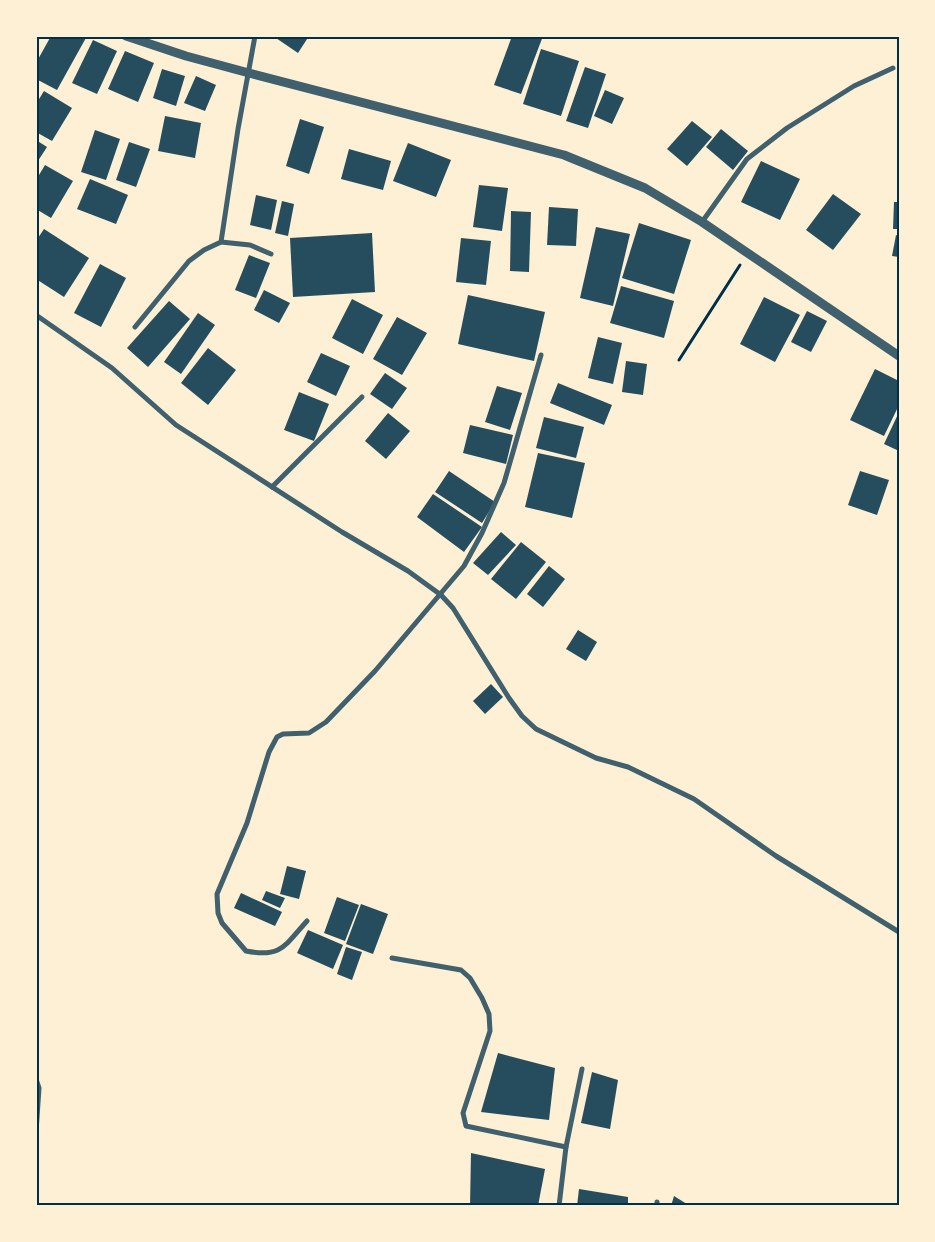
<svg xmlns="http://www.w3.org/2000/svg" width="935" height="1242" viewBox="0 0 935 1242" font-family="'Source Sans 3',sans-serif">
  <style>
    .building { fill: #264d5e }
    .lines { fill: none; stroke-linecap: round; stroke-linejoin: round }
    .path { stroke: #003049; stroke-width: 3 }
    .minor { stroke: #3f606c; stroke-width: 5 }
    .tertiary { stroke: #3f606c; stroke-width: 9 }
    .neatline { fill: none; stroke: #003049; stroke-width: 2 }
  </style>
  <rect width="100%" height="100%" fill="#fdf0d5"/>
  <!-- building -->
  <g class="building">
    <polygon points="51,36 87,36 57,90 36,79 36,63"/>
    <polygon points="273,36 309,36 298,53"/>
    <polygon points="512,36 543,36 521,94 494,85"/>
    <polygon points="93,40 117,51 97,94 72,83"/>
    <polygon points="541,49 579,61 561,116 523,104"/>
    <polygon points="125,51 154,63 138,102 108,89"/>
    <polygon points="585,67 606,74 588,128 566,121"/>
    <polygon points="162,69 185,76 176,106 153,98"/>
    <polygon points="196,76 216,85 205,111 184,103"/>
    <polygon points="605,90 624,98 612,124 594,116"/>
    <polygon points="44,91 72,108 52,141 36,132 36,104"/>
    <polygon points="165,116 201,123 195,158 158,151"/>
    <polygon points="300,119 324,127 309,174 286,166"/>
    <polygon points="692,121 712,137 687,166 667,149"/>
    <polygon points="721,129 748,151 733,170 706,147"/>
    <polygon points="95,130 120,139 106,180 81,172"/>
    <polygon points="36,140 47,147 36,164"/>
    <polygon points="129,142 150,149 136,187 116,180"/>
    <polygon points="408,143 451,160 436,197 393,181"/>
    <polygon points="349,149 391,161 383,190 341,179"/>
    <polygon points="761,161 800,179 780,220 741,202"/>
    <polygon points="45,165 73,181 51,218 36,209 36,180"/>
    <polygon points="90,179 128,195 116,224 77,209"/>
    <polygon points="479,185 508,188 502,231 473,227"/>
    <polygon points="833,194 861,214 833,250 806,230"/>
    <polygon points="256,195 277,200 271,230 250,225"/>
    <polygon points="282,201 294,204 288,236 275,233"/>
    <polygon points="894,202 899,202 899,229 893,229"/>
    <polygon points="549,207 578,209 576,246 547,245"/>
    <polygon points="511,211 531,212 529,272 510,271"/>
    <polygon points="639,223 691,240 674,294 622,278"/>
    <polygon points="596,227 630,234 613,306 580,298"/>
    <polygon points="44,229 89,258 64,297 36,279 36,241"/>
    <polygon points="372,233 375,292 293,297 290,238"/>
    <polygon points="896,235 899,236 899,257 892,256"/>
    <polygon points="461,238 491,241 486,285 456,282"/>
    <polygon points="249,255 270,263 256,298 235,290"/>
    <polygon points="100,264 126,278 101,327 74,313"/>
    <polygon points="621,286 674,301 664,338 610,323"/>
    <polygon points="264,290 290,303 279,323 254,310"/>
    <polygon points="468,295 545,312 534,361 458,344"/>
    <polygon points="764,297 800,315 775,362 740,344"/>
    <polygon points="352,299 383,315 363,354 332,338"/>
    <polygon points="169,301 190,319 148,367 127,348"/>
    <polygon points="807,311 827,321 811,352 791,342"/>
    <polygon points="198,313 215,325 181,374 164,362"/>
    <polygon points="397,317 427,333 402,375 373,359"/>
    <polygon points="598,337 622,343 613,384 588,378"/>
    <polygon points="208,348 236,370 208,405 181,383"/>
    <polygon points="321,353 350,366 336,396 307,382"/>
    <polygon points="626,361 647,364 643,395 622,392"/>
    <polygon points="875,369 899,381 899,405 884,436 850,420"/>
    <polygon points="385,373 407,388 392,409 370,394"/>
    <polygon points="558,383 612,405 604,425 550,403"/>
    <polygon points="497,386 522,393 510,430 485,422"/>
    <polygon points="299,392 329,404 314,441 284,430"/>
    <polygon points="899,412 899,451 884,444"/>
    <polygon points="388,413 410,431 386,459 365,441"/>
    <polygon points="544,417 584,427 576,458 536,448"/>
    <polygon points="470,425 513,435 506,464 463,453"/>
    <polygon points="538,453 585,463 572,518 525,507"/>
    <polygon points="449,471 495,502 482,523 435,492"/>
    <polygon points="860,471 889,480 877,515 848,505"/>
    <polygon points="433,494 482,527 464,552 417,517"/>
    <polygon points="501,532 516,545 488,575 473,563"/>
    <polygon points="521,542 546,562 516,599 491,579"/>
    <polygon points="549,566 565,579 543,607 527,594"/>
    <polygon points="578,630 597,642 586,661 566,649"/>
    <polygon points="491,684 503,697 485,714 473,701"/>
    <polygon points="287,866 306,871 299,899 280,894"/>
    <polygon points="266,891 285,898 280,908 262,900"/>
    <polygon points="241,893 282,912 275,926 234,908"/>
    <polygon points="337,897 359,905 345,941 324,933"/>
    <polygon points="361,904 388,914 373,954 346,944"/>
    <polygon points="308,930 343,945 333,969 297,953"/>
    <polygon points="346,947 362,952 352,980 337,974"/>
    <polygon points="498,1053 555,1068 549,1120 481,1112"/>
    <polygon points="592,1072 618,1080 610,1129 581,1123"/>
    <polygon points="471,1153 545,1169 538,1206 470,1206"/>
    <polygon points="579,1189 628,1197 628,1206 577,1206"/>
    <polygon points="674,1196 690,1206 671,1206"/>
  </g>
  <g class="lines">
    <!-- path -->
    <polyline class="path" points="679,360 740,265"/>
    <!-- minor -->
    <g class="minor">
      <polyline points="702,222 747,159 787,128 854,86 893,68"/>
      <polyline points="221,242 250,245 271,254"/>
      <polyline points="36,315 112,368 176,425 342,532 408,571 441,595 453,608 509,698 522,716 536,729 596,758 628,767 694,799 776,856 899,932"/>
      <polyline points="135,327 189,261 204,250 221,242 238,129 255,36"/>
      <polyline points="272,487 362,397"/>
      <path d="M 307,921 C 285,945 282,958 246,951 L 222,923 L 218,913 L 217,894 L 247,823 L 269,752 L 277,737 L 283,734 L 309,733 L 326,722 L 375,671 L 464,566 L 482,533 L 504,483 L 541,355"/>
      <polyline points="392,958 461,970 470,978 482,998 489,1014 490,1031 463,1113 466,1126 566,1147"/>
      <polyline points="36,1079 39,1088 36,1132"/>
      <polyline points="559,1206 566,1147 582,1069"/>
      <polyline points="657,1206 657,1202"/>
    </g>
    <!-- tertiary -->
    <polyline class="tertiary" points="126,36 186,56 249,73 564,155 645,188 702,222 899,356"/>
  </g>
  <!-- border -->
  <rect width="935" height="1242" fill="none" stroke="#fdf0d5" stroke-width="75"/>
  <rect x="38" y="38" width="860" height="1166" class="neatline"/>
</svg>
